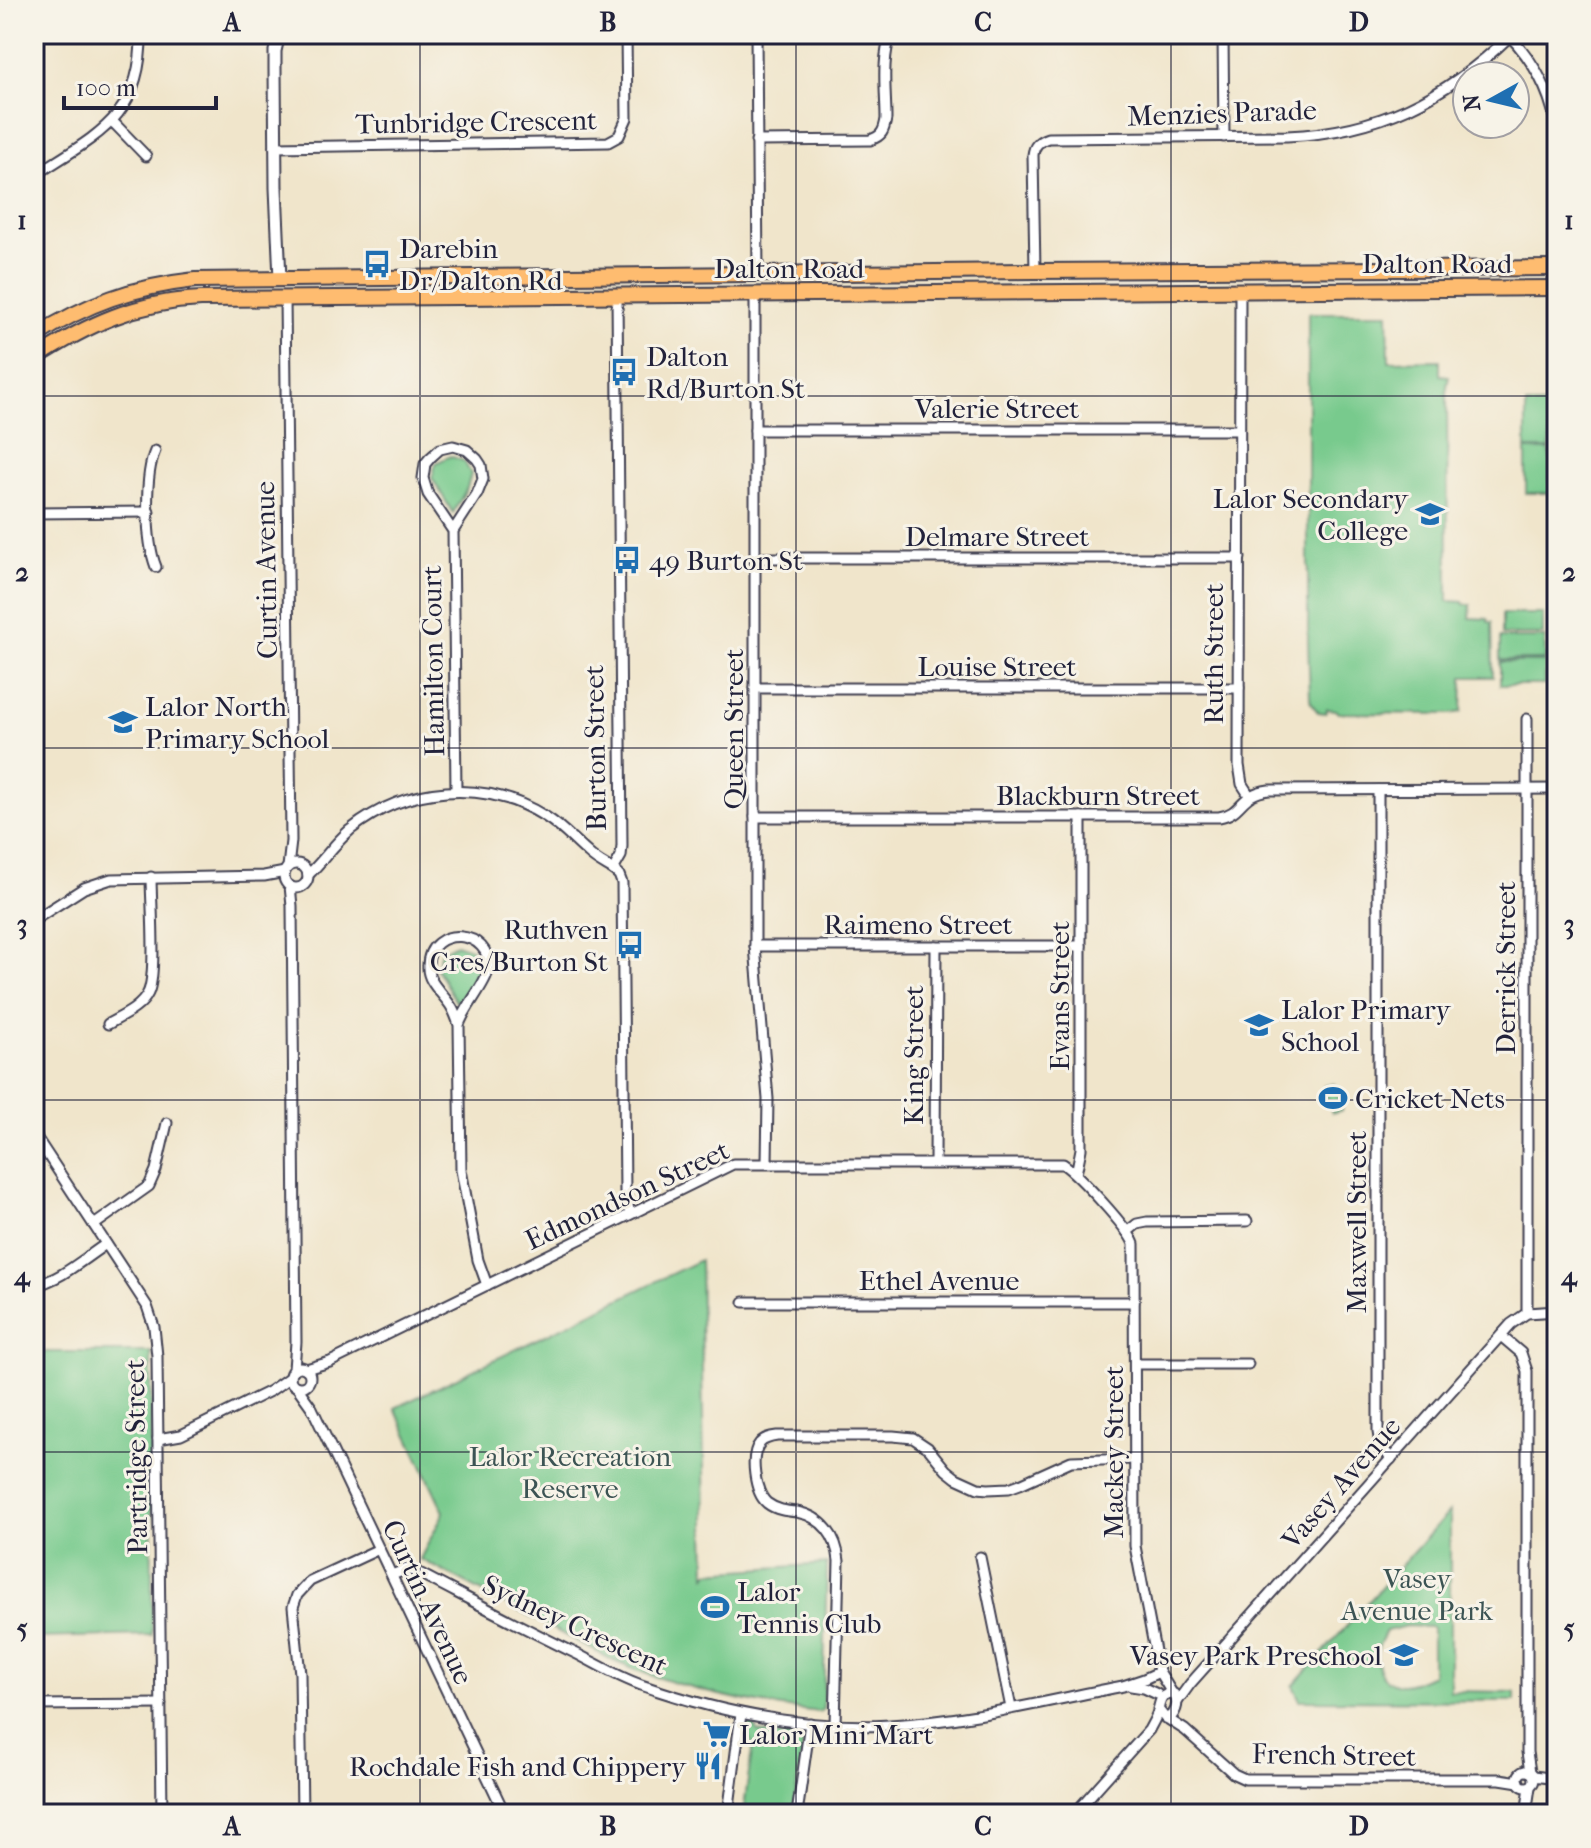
<svg xmlns="http://www.w3.org/2000/svg" width="1591" height="1848" viewBox="0 0 1591 1848" font-family="'IM FELL French Canon',serif">
  <style>
    .green { fill: #78ca8d; stroke: #4d7664; stroke-width: 2; fill-rule: evenodd }
    .lines { fill: none; stroke-linecap: round; stroke-linejoin: round }
    .minor-casing { stroke: #413f51; stroke-width: 13 }
    .tertiary-casing { stroke: #413f51; stroke-width: 15 }
    .primary-casing { stroke: #413f51; stroke-width: 18 }
    .minor { stroke: #fff; stroke-width: 9 }
    .tertiary { stroke: #fff; stroke-width: 11 }
    .primary { stroke: #febc70; stroke-width: 14 }
    .grid { fill: none; stroke: #22223b; stroke-width: 2; stroke-opacity: 0.55 }
    .labels { text-anchor: middle; dominant-baseline: central; stroke-width: 6; stroke-linejoin: round; paint-order: stroke }
    .street-label { font-size: 28px; fill: #22223b; stroke: #f7f3e8 }
    .poi-label { font-size: 28px; fill: #22223b; stroke: #f7f3e8; text-anchor: start }
    .park-label { font-size: 28px; fill: #3c5454; stroke: #f7f3e8 }
    .neatline { fill: none; stroke: #22223b; stroke-width: 3 }
    .grid-label { font-size: 26px; text-anchor: middle; font-weight: bold; fill: #22223b }
  </style>
  <rect width="100%" height="100%" fill="#f7f3e8"/>
  <filter id="ink" filterUnits="userSpaceOnUse"><feTurbulence type="fractalNoise" baseFrequency=".0125" numOctaves="2"/><feDisplacementMap in="SourceGraphic" scale="16" xChannelSelector="R" yChannelSelector="G"/><feConvolveMatrix kernelMatrix="1 2 1 2 8 2 1 2 1" color-interpolation-filters="sRGB"/></filter>
  <filter id="wash" filterUnits="userSpaceOnUse"><feTurbulence type="fractalNoise" baseFrequency=".006" numOctaves="4" result="noise"/><feDisplacementMap in="SourceGraphic" scale="32" xChannelSelector="R" yChannelSelector="G"/><feGaussianBlur stdDeviation="1.8" result="paint"/><feColorMatrix in="noise" values="0 0 0 0 0 0 0 0 0 0 0 0 0 0 0 0 0 1.4 0 .05"/><feComposite in="paint" operator="in"/></filter>
  <g filter="url(#wash)">
    <rect width="100%" height="100%" fill="#f0e5cb"/>
    <!-- green -->
    <g class="green">
      <polygon points="1308,313 1388,313 1389,361 1440,360 1440,375 1449,376 1447,386 1448,601 1463,602 1464,605 1471,605 1470,618 1488,619 1488,622 1492,622 1493,677 1463,677 1462,712 1450,714 1339,713 1336,710 1327,709 1326,713 1318,712 1311,703 1310,698 1308,641"/>
      <polygon points="1526,405 1549,405 1550,449 1526,449"/>
      <rect x="1526" y="450" width="24" height="43"/>
      <polygon points="450,456 464,461 471,474 467,488 453,513 432,478 436,463"/>
      <rect x="1502" y="614" width="41" height="21"/>
      <rect x="1500" y="638" width="45" height="22"/>
      <rect x="1500" y="662" width="45" height="23"/>
      <polygon points="456,944 471,949 479,964 474,980 457,1003 436,968 441,952"/>
      <polygon points="1334,1084 1342,1110 1332,1113 1324,1086"/>
      <path d="M 700,1260 L 706,1576 L 708,1576 L 708,1572 L 827,1564 L 823,1709 L 819,1712 C 749,1704 681,1689 616,1662 L 420,1559 L 444,1512 L 395,1408 Z"/>
      <polygon points="34,1352 151,1352 152,1635 34,1638"/>
      <path d="M 1450,1511 L 1450,1691 L 1515,1692 L 1515,1701 L 1300,1700 L 1293,1686 ZM 1406,1626 L 1432,1627 L 1432,1675 C 1424,1679 1411,1685 1402,1685 C 1385,1684 1375,1671 1377,1654 C 1377,1646 1383,1638 1386,1631 Z"/>
      <polygon points="751,1723 758,1732 785,1737 789,1727 798,1729 803,1744 793,1814 743,1814 753,1745 746,1731"/>
    </g>
  </g>
  <g filter="url(#ink)">
    <g class="lines">
      <defs>
        <g id="minor">
          <polyline points="756,34 758,275"/>
          <polyline points="1223,34 1224,137"/>
          <path d="M 1508,34 C 1535,62 1552,93 1557,132"/>
          <polyline points="112,121 146,156"/>
          <path d="M 756,141 L 870,140 C 882,136 884,131 886,119 C 886,92 881,60 891,34"/>
          <polyline points="275,147 608,142 619,136 627,118 626,34"/>
          <path d="M 34,176 C 96,135 142,118 141,34"/>
          <path d="M 1035,271 L 1033,155 C 1034,145 1039,141 1048,138 L 1287,136 C 1379,132 1444,99 1510,36"/>
          <polyline points="1240,291 1239,765 1242,784 1249,795"/>
          <polyline points="755,295 755,946 768,1099 767,1163"/>
          <polyline points="617,296 622,846 621,856 613,870 619,875 622,883 625,1193 630,1214"/>
          <polyline points="285,298 291,841 288,867"/>
          <polyline points="755,430 1239,430"/>
          <path d="M 155,451 C 144,476 146,542 156,567"/>
          <polyline points="34,513 149,512"/>
          <polyline points="453,531 477,494 483,479 481,465 477,459 467,450 453,446 440,449 430,458 425,464 423,478 428,494 453,531 456,790"/>
          <polyline points="755,558 1240,558"/>
          <polyline points="755,688 1239,688"/>
          <polyline points="1527,719 1527,1313"/>
          <polyline points="1378,790 1378,1432 1380,1444 1391,1459"/>
          <path d="M 755,817 L 1219,817 C 1244,813 1238,794 1269,790 L 1557,789"/>
          <circle cx="296" cy="876" r="12"/>
          <path d="M 308,875 C 323,861 334,844 350,830 C 406,785 485,778 546,817 C 562,827 574,841 588,853 C 595,860 605,865 613,870"/>
          <polyline points="290,886 292,906 296,1342 294,1369"/>
          <polyline points="34,920 84,888 111,879 264,876 285,872"/>
          <polyline points="755,946 1081,946"/>
          <path d="M 108,1024 C 122,1016 141,1008 148,993 C 157,975 151,901 151,877"/>
          <path d="M 459,1025 C 465,1007 485,985 488,971 C 494,928 428,924 428,966 C 427,983 444,994 452,1008 C 455,1013 457,1019 459,1025 L 461,1170 L 478,1260 L 487,1285"/>
          <polyline points="34,1134 147,1306 154,1327 157,1356 162,1814"/>
          <polyline points="935,1163 936,946"/>
          <polyline points="1076,1174 1081,1149 1081,817"/>
          <polyline points="94,1225 149,1186 156,1170 167,1123"/>
          <polyline points="1127,1232 1137,1224 1147,1222 1247,1221"/>
          <path d="M 34,1285 C 58,1282 86,1257 106,1244"/>
          <polyline points="744,1302 1134,1302"/>
          <polyline points="1501,1336 1521,1353 1527,1371 1527,1752 1530,1772"/>
          <polyline points="1135,1364 1248,1364"/>
          <circle cx="300" cy="1377" r="10"/>
          <path d="M 306,1369 L 330,1362 L 733,1164 L 1063,1164 C 1078,1174 1129,1229 1134,1244 L 1135,1546 L 1159,1672 L 1172,1693"/>
          <polyline points="297,1387 312,1408 505,1814"/>
          <polyline points="158,1439 181,1435 270,1391 290,1377"/>
          <polyline points="980,1557 1011,1708"/>
          <path d="M 392,1575 L 407,1569 L 419,1573 C 471,1600 523,1628 575,1653 C 597,1664 618,1677 641,1685 C 721,1713 805,1730 890,1725 C 969,1721 1046,1701 1123,1686 L 1144,1679 L 1159,1672"/>
          <polyline points="1131,1686 1144,1688 1157,1694"/>
          <polyline points="1177,1702 1190,1684 1511,1324 1527,1313 1557,1311"/>
          <polyline points="34,1705 161,1704"/>
          <polyline points="1168,1719 1185,1730 1234,1774 1245,1779 1500,1779 1519,1782"/>
          <path d="M 835,1725 L 839,1561 C 837,1537 823,1517 797,1512 C 786,1511 776,1510 767,1503 C 755,1493 749,1456 760,1443 C 764,1438 770,1437 777,1436 L 893,1436 L 913,1438 L 928,1448 L 946,1470 L 956,1478 L 978,1488 L 988,1489 L 1009,1488 L 1020,1484 L 1071,1461 L 1134,1459"/>
          <circle cx="1526" cy="1779" r="8"/>
          <polyline points="1534,1776 1557,1779"/>
          <polyline points="302,1814 300,1674 293,1607 297,1595 310,1581 379,1549"/>
          <polyline points="728,1814 741,1714"/>
          <polyline points="797,1814 810,1723"/>
          <path d="M 1074,1814 L 1149,1730 C 1152,1724 1156,1718 1158,1711 C 1160,1700 1161,1694 1174,1694 C 1179,1702 1177,1709 1172,1716 L 1165,1718 L 1158,1709"/>
          <polyline points="1526,1814 1530,1787"/>
        </g>
        <polyline id="tertiary" points="279,34 275,51 275,69 276,188 280,279"/>
        <g id="primary">
          <path d="M 34,337 C 87,303 133,287 195,280 L 1035,271 L 1557,268"/>
          <path d="M 34,359 C 88,324 136,302 201,299 L 1557,288"/>
        </g>
      </defs>
      <!-- minor casing -->
      <use href="#minor" class="minor-casing"/>
      <!-- tertiary casing -->
      <use href="#tertiary" class="tertiary-casing"/>
      <!-- primary casing -->
      <use href="#primary" class="primary-casing"/>
      <!-- minor -->
      <use href="#minor" class="minor"/>
      <!-- tertiary -->
      <use href="#tertiary" class="tertiary"/>
      <!-- primary -->
      <use href="#primary" class="primary"/>
    </g>
  </g>
  <!-- grid -->
  <path class="grid" d="M 420,34 L 420,1814M 796,34 L 796,1814M 1171,34 L 1171,1814M 34,396 L 1557,396M 34,748 L 1557,748M 34,1100 L 1557,1100M 34,1452 L 1557,1452"/>
  <!-- icons -->
  <defs>
    <symbol id="bus-bare" viewBox="-9 -9 18 18"><path d="M-5-6H5V4H4V6H2V4H-2V6H-4V4H-5ZM-3.5-4V0h7V-4ZM-3.5 1.2v1.5H-2V1.2ZM2 1.2v1.5H3.5V1.2Z" fill="#1f6fb2" stroke="#f7f3e8" stroke-width="2.5" paint-order="stroke"/></symbol>
    <symbol id="school-bare" viewBox="-9 -9 18 18"><path d="M0-5L7-2L0 1L-7-2ZM-4 1L0 2.5L4 1V4Q0 6-4 4Z" fill="#1f6fb2" stroke="#f7f3e8" stroke-width="2.5" paint-order="stroke"/></symbol>
    <symbol id="stadium-bare" viewBox="-9 -9 18 18"><path d="M0-5a6.5 5 0 1 0 0 10a6.5 5 0 1 0 0-10ZM-3.5-1.8h7v3.6h-7Z" fill="#1f6fb2" stroke="#f7f3e8" stroke-width="2.5" paint-order="stroke"/></symbol>
    <symbol id="supermarket-bare" viewBox="-9 -9 18 18"><path d="M-6-5.5h2.5l.6 2H6L4.5 2H-2.5L-4.4-4H-6ZM-1.5 3.2a1.3 1.3 0 1 0 .1 0ZM3 3.2a1.3 1.3 0 1 0 .1 0Z" fill="#1f6fb2" stroke="#f7f3e8" stroke-width="2.5" paint-order="stroke"/></symbol>
    <symbol id="restaurant-bare" viewBox="-9 -9 18 18"><path d="M-5-6h1v4h1v-4h1v4h1v-4h1v5L-1.5 .5V6h-2V.5L-5-1ZM5-6V6H3V1.5H1.5Q1.5-4 5-6Z" fill="#1f6fb2" stroke="#f7f3e8" stroke-width="2.5" paint-order="stroke"/></symbol>
  </defs>
  <g fill-rule="evenodd">
    <use href="#bus-bare" x="357" y="244" width="40" height="40"/>
    <use href="#bus-bare" x="604" y="352" width="40" height="40"/>
    <use href="#school-bare" x="1410" y="494" width="40" height="40"/>
    <use href="#bus-bare" x="607" y="540" width="40" height="40"/>
    <use href="#school-bare" x="103" y="702" width="40" height="40"/>
    <use href="#bus-bare" x="610" y="925" width="40" height="40"/>
    <use href="#school-bare" x="1239" y="1005" width="40" height="40"/>
    <use href="#stadium-bare" x="1313" y="1078" width="40" height="40"/>
    <use href="#stadium-bare" x="695" y="1587" width="40" height="40"/>
    <use href="#school-bare" x="1384" y="1635" width="40" height="40"/>
    <use href="#supermarket-bare" x="697" y="1714" width="40" height="40"/>
    <use href="#restaurant-bare" x="688" y="1746" width="40" height="40"/>
  </g>
  <g class="labels">
    <!-- street labels -->
    <g class="street-label">
      <text transform="translate(1222 113) rotate(-2)">Menzies Parade</text>
      <text transform="translate(476 122) rotate(-1)">Tunbridge Crescent</text>
      <text x="1437" y="263">Dalton Road</text>
      <text x="789" y="268">Dalton Road</text>
      <text x="997" y="408">Valerie Street</text>
      <text x="997" y="536">Delmare Street</text>
      <text transform="translate(266 570) rotate(-91)">Curtin Avenue</text>
      <text transform="translate(1213 654) rotate(-90)">Ruth Street</text>
      <text transform="translate(433 661) rotate(-91)">Hamilton Court</text>
      <text x="997" y="666">Louise Street</text>
      <text transform="translate(733 729) rotate(-90)">Queen Street</text>
      <text transform="translate(595 748) rotate(-91)">Burton Street</text>
      <text x="1098" y="795">Blackburn Street</text>
      <text x="918" y="924">Raimeno Street</text>
      <text transform="translate(1505 968) rotate(-90)">Derrick Street</text>
      <text transform="translate(1059 996) rotate(-90)">Evans Street</text>
      <text transform="translate(913 1055) rotate(-90)">King Street</text>
      <text transform="translate(627 1195) rotate(-25)">Edmondson Street</text>
      <text transform="translate(1356 1222) rotate(-90)">Maxwell Street</text>
      <text x="939" y="1280">Ethel Avenue</text>
      <text transform="translate(1113 1452) rotate(-90)">Mackey Street</text>
      <text transform="translate(136 1457) rotate(-91)">Partridge Street</text>
      <text transform="translate(1341 1483) rotate(-49)">Vasey Avenue</text>
      <text transform="translate(428 1602) rotate(65)">Curtin Avenue</text>
      <text transform="translate(575 1625) rotate(25)">Sydney Crescent</text>
      <text transform="translate(1334 1755) rotate(1)">French Street</text>
    </g>
    <!-- poi labels -->
    <g class="poi-label">
      <text x="399" y="248">Darebin<tspan x="399" dy="32">Dr/Dalton Rd</tspan></text>
      <text x="646" y="356">Dalton<tspan x="646" dy="32">Rd/Burton St</tspan></text>
      <text x="1408" y="498" text-anchor="end">Lalor Secondary<tspan x="1408" dy="32">College</tspan></text>
      <text x="649" y="560">49 Burton St</text>
      <text x="145" y="706">Lalor North<tspan x="145" dy="32">Primary School</tspan></text>
      <text x="608" y="929" text-anchor="end">Ruthven<tspan x="608" dy="32">Cres/Burton St</tspan></text>
      <text x="1281" y="1009">Lalor Primary<tspan x="1281" dy="32">School</tspan></text>
      <text x="1355" y="1098">Cricket Nets</text>
      <text x="737" y="1591">Lalor<tspan x="737" dy="32">Tennis Club</tspan></text>
      <text x="1382" y="1655" text-anchor="end">Vasey Park Preschool</text>
      <text x="739" y="1734">Lalor Mini Mart</text>
      <text x="686" y="1766" text-anchor="end">Rochdale Fish and Chippery</text>
    </g>
    <!-- park labels -->
    <g class="park-label">
      <text x="570" y="1456">Lalor Recreation<tspan x="570" dy="32">Reserve</tspan></text>
      <text x="1417" y="1578">Vasey<tspan x="1417" dy="32">Avenue Park</tspan></text>
    </g>
  </g>
  <!-- margin -->
  <rect width="1591" height="1848" fill="none" stroke="#f7f3e8" stroke-width="88"/>
  <!-- north arrow -->
  <g transform="translate(1491 100) rotate(262)"><circle r="38" fill="#f7f3e8" stroke="#a29fa3" stroke-width="2"/>
  <path d="M0-6L14 30L0 20L-14 30Z" fill="#1f6fb2"/>
  <text y="-12" font-size="22" font-weight="bold" text-anchor="middle" fill="#22223b">N</text>
  </g>
  <!-- scale -->
  <path d="M64 96v12h152v-12" fill="none" stroke="#22223b" stroke-width="4"/>
  <text x="76" y="96" font-size="24" fill="#22223b" stroke="#f7f3e8" stroke-width="6" paint-order="stroke">100 m</text>
  <rect x="44" y="44" width="1503" height="1760" class="neatline"/>
  <g class="grid-label">
    <text x="232" y="31">A</text>
    <text x="608" y="31">B</text>
    <text x="983" y="31">C</text>
    <text x="1359" y="31">D</text>
    <text x="22" y="229">1</text>
    <text x="1569" y="229">1</text>
    <text x="22" y="581">2</text>
    <text x="1569" y="581">2</text>
    <text x="22" y="933">3</text>
    <text x="1569" y="933">3</text>
    <text x="22" y="1285">4</text>
    <text x="1569" y="1285">4</text>
    <text x="22" y="1637">5</text>
    <text x="1569" y="1637">5</text>
    <text x="232" y="1835">A</text>
    <text x="608" y="1835">B</text>
    <text x="983" y="1835">C</text>
    <text x="1359" y="1835">D</text>
  </g>
</svg>
